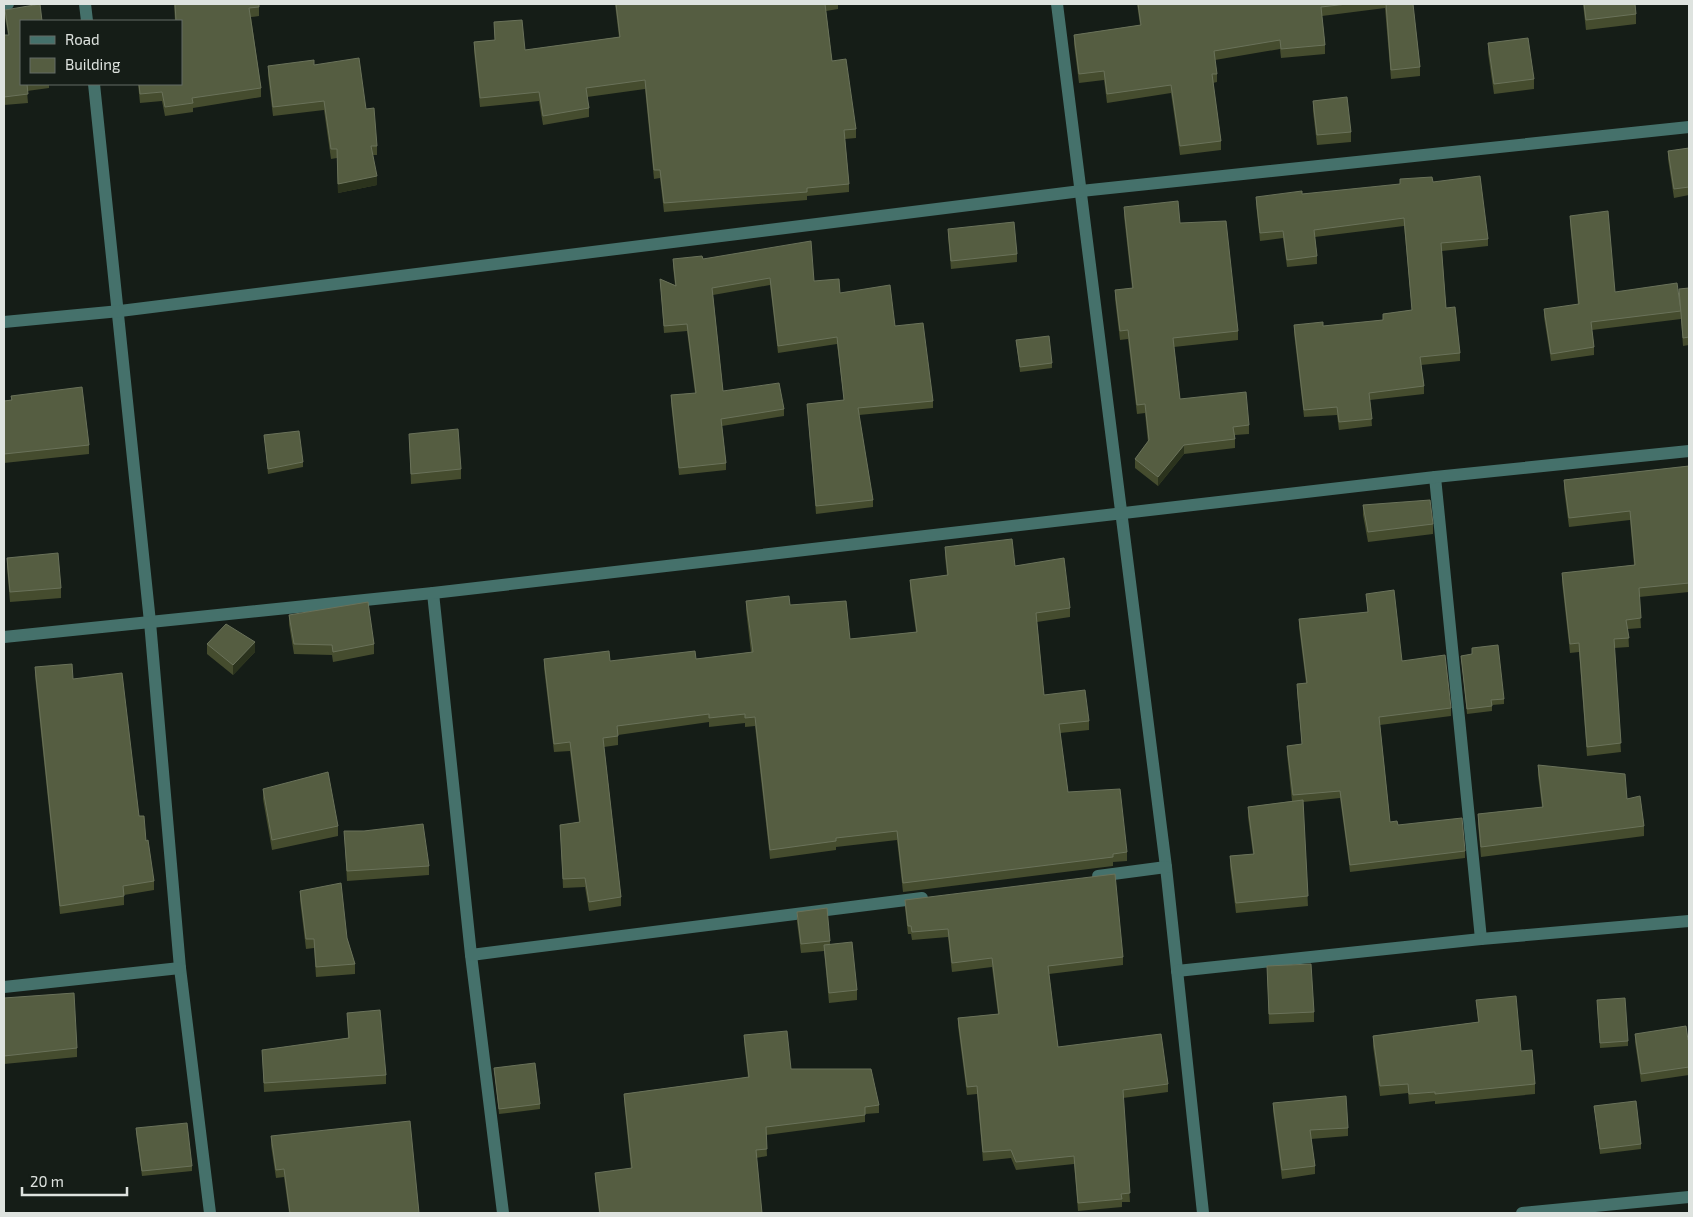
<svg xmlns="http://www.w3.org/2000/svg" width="1693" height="1217" viewBox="0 0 1693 1217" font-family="'Exo 2',sans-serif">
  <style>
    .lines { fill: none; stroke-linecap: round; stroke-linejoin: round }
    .minor { stroke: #45716b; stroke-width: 12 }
    .wall { fill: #454c2e }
    .shaded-wall { fill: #2b331d }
    .building { fill: #555d41; stroke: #6a725a }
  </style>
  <rect width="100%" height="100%" fill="#151d17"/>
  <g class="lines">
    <!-- minor -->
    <g class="minor">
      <polyline points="4,4 8,4"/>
      <polyline points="85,4 87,21"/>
      <polyline points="1057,4 1166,867 1203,1213"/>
      <polyline points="94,84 150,622 180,968 210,1213"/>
      <polyline points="4,322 120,311 1081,191 1689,127"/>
      <polyline points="1435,477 1481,939"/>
      <polyline points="433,593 471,955 503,1213"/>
      <polyline points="4,637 433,593 1435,477 1689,451"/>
      <polyline points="1098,876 1166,867"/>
      <polyline points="471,955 922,898"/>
      <polyline points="1177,971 1481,939 1689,921"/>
      <polyline points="4,987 180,968"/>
      <polyline points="1522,1213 1689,1197"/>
    </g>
  </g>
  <!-- wall -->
  <g class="wall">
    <polygon points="174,4 259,4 259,16 251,17 261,88 261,97 193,108 193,112 165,116 162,101 140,103 138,84 181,84 181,21 175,21"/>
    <polygon points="615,4 838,4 838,9 826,11 832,61 856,129 856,138 845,139 849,184 849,192 807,196 807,200 664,212 660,178 654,179 645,89 587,97 589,108 589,117 543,125 539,101 480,107 474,51 474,42 495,40 494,22 525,50 619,37"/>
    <polygon points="1137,4 1413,4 1420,67 1420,76 1391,79 1385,8 1322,16 1325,45 1325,54 1281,58 1280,49 1215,60 1217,74 1217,82 1213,83 1221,141 1221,150 1180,155 1171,93 1107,103 1104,80 1079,83 1074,44 1074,35 1140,25"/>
    <polygon points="1583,4 1635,4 1636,14 1636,24 1586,30"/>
    <polygon points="5,10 21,84 49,84 49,88 27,91 28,103 4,105 4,35 8,35 5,18"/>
    <polygon points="1488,43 1534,79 1534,89 1494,94 1488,53"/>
    <polygon points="314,65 366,109 377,146 377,155 373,155 377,185 338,193 337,158 331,159 324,110 273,116 268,75 268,66"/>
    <polygon points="1313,101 1351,132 1351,142 1317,145 1313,111"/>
    <polygon points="1689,148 1689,195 1674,198 1668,159 1668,151"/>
    <polygon points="1433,182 1488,239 1488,246 1442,251 1446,308 1460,353 1460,361 1421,365 1424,386 1424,394 1370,400 1372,426 1339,430 1337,415 1304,417 1294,333 1294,325 1323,326 1383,320 1383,314 1412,310 1404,226 1315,237 1317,256 1317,264 1287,267 1283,238 1260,241 1256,204 1256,197 1302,194"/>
    <polygon points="1124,207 1180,223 1238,331 1238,340 1174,347 1180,399 1249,425 1249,434 1235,435 1235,448 1184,454 1158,486 1135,468 1135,459 1148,442 1145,413 1137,414 1128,339 1120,340 1115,299 1115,290 1132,288 1124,216"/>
    <polygon points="1570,216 1615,292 1679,293 1689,288 1689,345 1683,346 1681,319 1592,330 1594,347 1594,355 1551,361 1544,317 1544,309 1578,305 1570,223"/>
    <polygon points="948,229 1017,254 1017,262 951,269 948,237"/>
    <polygon points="673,259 703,259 814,281 840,293 895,326 933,401 933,408 859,415 873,500 873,507 816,514 807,404 844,400 837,344 778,353 770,285 713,295 723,391 784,409 784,416 722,426 726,463 726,470 679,475 671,403 671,395 695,393 687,331 664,333 660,279 675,285 673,267"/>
    <polygon points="1016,340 1052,363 1052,368 1020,372"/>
    <polygon points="11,396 89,445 89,454 4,463 4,401 11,400"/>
    <polygon points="409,434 461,469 461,479 411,484"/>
    <polygon points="264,435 303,462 303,467 268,474"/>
    <polygon points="1689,466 1689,592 1639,597 1641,628 1628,629 1629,647 1614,648 1621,752 1587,756 1579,652 1570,653 1562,582 1562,573 1634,565 1630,520 1569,527 1564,489 1564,480"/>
    <polygon points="1363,505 1433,524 1433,534 1368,542 1363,515"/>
    <polygon points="945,547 1015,566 1070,608 1070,617 1037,622 1044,695 1089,721 1089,730 1060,733 1068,792 1127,852 1127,861 1113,862 1113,866 903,892 897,840 836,847 836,850 770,859 755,726 745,727 745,723 709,727 709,722 618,735 618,745 604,747 621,897 621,906 589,911 585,887 563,888 560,825 579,822 570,751 554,752 544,668 544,659 610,661 696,659 751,652 746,610 746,601 790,605 850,639 916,632 910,589 910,580 947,576 945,556"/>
    <polygon points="7,558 61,588 61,598 10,602 7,568"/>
    <polygon points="1366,594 1402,661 1451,708 1451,716 1380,725 1390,822 1465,851 1465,858 1350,872 1340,798 1303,802 1308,906 1236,913 1230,866 1230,856 1253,854 1248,817 1248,807 1292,801 1287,754 1287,746 1302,744 1297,692 1297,684 1306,683 1299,627 1299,619 1368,612"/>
    <polygon points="289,615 374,644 374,654 333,662 332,655 294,654 289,624"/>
    <polygon points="207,644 255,652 233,675 207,654"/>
    <polygon points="1472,648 1504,699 1504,704 1492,705 1492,711 1467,714 1461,656 1472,654"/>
    <polygon points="35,667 73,679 139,816 146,841 154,881 154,890 124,895 124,905 60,914 35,676"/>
    <polygon points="1538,765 1644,826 1644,836 1481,857 1478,824 1478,814 1542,807 1538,775"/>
    <polygon points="263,789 338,826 338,836 272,850 263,799"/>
    <polygon points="344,831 429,866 429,875 347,881"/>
    <polygon points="300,891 347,938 355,964 355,974 316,977 314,948 306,949 300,900"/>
    <polygon points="905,900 1123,957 1123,965 1049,974 1058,1047 1168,1084 1168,1092 1123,1098 1130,1202 1122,1202 1122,1207 1078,1211 1074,1164 1016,1170 1011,1158 983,1161 977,1094 967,1095 958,1026 958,1018 998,1014 992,967 952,972 948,937 912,940 911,934 908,934 905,908"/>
    <polygon points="797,912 830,941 830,944 857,990 857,1000 829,1003 824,951 801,953 797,922"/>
    <polygon points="1267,966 1314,1012 1314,1022 1269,1024"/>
    <polygon points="4,998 77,1048 77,1057 4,1064"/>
    <polygon points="1476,1000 1521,1051 1535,1084 1535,1094 1435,1104 1435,1101 1409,1104 1408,1093 1380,1096 1373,1046 1373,1036 1478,1022"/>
    <polygon points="1597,1005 1628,1041 1628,1046 1600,1048"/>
    <polygon points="347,1013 386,1075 386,1084 264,1092 262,1050 348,1038"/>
    <polygon points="1635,1034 1689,1040 1689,1075 1641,1082 1635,1042"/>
    <polygon points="744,1035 791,1069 879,1105 879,1113 865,1114 865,1122 766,1135 767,1156 756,1158 762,1213 599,1213 595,1180 595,1173 631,1169 624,1101 624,1094 748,1077 744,1042"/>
    <polygon points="494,1068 540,1104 540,1109 499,1114"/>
    <polygon points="1273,1103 1348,1128 1348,1136 1311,1139 1315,1166 1315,1174 1282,1179 1273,1111"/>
    <polygon points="1594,1106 1641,1144 1641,1149 1600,1154"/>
    <polygon points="136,1128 192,1166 192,1171 142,1176 136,1133"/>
    <polygon points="271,1136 419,1213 289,1213 284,1177 276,1178 271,1145"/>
  </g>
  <!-- shaded-wall -->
  <g class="shaded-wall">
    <polygon points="377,176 377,185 338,193 338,184"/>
    <polygon points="1184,445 1184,454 1158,486 1158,477"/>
    <polygon points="255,642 255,652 233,675 233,665"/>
  </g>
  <!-- building -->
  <g class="building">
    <polygon points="40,4 42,21 21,21 21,84 27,84 28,94 4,97 4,35 9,35 5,10"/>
    <polygon points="175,4 259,4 259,7 249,8 261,88 192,98 193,103 165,107 162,92 140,94 139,84 181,84 181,21 176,21"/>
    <polygon points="616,4 825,4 832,61 846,59 856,129 844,130 849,184 807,188 807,192 664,203 660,170 654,170 645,80 586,88 589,108 543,116 539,92 480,98 474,42 495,40 494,22 522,20 525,50 620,37"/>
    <polygon points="1138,4 1347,4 1321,7 1325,45 1281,49 1280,40 1214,51 1217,74 1212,74 1221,141 1180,146 1171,85 1107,94 1104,71 1079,74 1074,35 1141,25"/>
    <polygon points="1386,4 1413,4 1420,67 1391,70"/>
    <polygon points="1584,4 1635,4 1636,14 1586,20"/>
    <polygon points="1528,38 1534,79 1494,84 1488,43"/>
    <polygon points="359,58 366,109 374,108 377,146 371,146 377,176 338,184 337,149 331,149 324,101 273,107 268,66 314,60 314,65"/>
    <polygon points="1347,97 1351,132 1317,135 1313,101"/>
    <polygon points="1689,148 1689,187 1674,189 1668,151"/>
    <polygon points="1480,176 1488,239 1441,243 1446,308 1455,307 1460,353 1420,357 1424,386 1369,393 1372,419 1339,422 1337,407 1304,410 1294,325 1323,322 1323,326 1383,320 1383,314 1412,310 1404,218 1314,230 1317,256 1287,260 1283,231 1260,233 1256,197 1302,191 1302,194 1400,184 1400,179 1432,177 1433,182"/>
    <polygon points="1178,201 1180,223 1226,221 1238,331 1173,338 1180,399 1246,392 1249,425 1233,427 1235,439 1184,445 1158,477 1135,459 1149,440 1145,404 1137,405 1128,330 1120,331 1115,290 1133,288 1124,207"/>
    <polygon points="1608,211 1615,292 1677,283 1681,311 1591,322 1594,347 1551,354 1544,309 1579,304 1570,216"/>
    <polygon points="1014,222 1017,254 951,261 948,229"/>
    <polygon points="811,241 814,281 839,279 840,293 890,285 895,326 923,323 933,401 858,408 873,500 816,506 807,404 844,400 837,337 778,346 770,278 712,288 723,391 779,383 784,409 721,419 726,463 679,468 671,395 696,393 687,324 664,326 660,279 676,286 673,259 702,256 703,259"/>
    <polygon points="1689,288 1689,337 1683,338 1679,289"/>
    <polygon points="1049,336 1052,363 1020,367 1016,340"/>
    <polygon points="82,387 89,445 4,454 4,401 12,400 11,396"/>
    <polygon points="458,429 461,469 411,474 409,434"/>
    <polygon points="299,431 303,462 268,469 264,435"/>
    <polygon points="1689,466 1689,583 1639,588 1641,618 1626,620 1629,638 1614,639 1621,743 1587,747 1579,643 1570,644 1562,573 1635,565 1630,511 1569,518 1564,480"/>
    <polygon points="1430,500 1433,524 1368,532 1363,505"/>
    <polygon points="1012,539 1015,566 1064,558 1070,608 1036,613 1044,695 1085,690 1089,721 1059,724 1068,792 1120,789 1127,852 1113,854 1113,857 903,883 897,831 836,838 836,841 770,850 755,717 745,718 745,714 709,718 709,714 617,726 618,736 603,738 621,897 589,902 585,878 563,879 560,825 580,822 570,742 554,744 544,659 609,651 610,661 695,651 696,659 753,652 746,601 789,596 790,605 846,601 850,639 917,632 910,580 948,575 945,547"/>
    <polygon points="58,553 61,588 10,592 7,558"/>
    <polygon points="1394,590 1402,661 1445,655 1451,708 1379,717 1390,822 1397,821 1398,825 1462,818 1465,851 1350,865 1340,791 1293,795 1287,746 1302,744 1297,684 1307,683 1299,619 1368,612 1366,594"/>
    <polygon points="368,602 374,644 333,652 332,645 294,644 289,615"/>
    <polygon points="226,624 255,642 233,665 207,644"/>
    <polygon points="1498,645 1504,699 1491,700 1492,706 1467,709 1461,656 1472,654 1472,648"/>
    <polygon points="72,664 73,679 122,673 139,816 144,816 146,841 148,840 154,881 123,886 124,896 60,906 35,667"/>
    <polygon points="1538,765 1625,774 1627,799 1640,796 1644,826 1481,847 1478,814 1543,807"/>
    <polygon points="328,772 338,826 272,840 263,789"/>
    <polygon points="1303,800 1308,896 1236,903 1230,856 1254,854 1248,807"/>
    <polygon points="423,824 429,866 347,871 344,831 364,831"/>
    <polygon points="1115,874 1123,957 1048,966 1058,1047 1161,1034 1168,1084 1123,1090 1130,1193 1121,1194 1122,1199 1078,1203 1074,1156 1016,1162 1011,1150 983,1152 977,1086 967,1087 958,1018 999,1014 992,958 952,963 948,929 912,932 911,926 908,926 905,900"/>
    <polygon points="341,883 347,938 355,964 316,967 314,939 306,939 300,891"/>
    <polygon points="827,908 830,941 801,944 797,912"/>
    <polygon points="852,942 857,990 829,993 824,945"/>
    <polygon points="1311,964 1314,1012 1269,1014 1267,966"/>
    <polygon points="74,993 77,1048 4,1056 4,998"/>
    <polygon points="1516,996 1521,1051 1532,1050 1535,1084 1435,1094 1435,1092 1409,1094 1408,1084 1380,1086 1373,1036 1479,1022 1476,1000"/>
    <polygon points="1625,998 1628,1041 1600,1043 1597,1000"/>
    <polygon points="380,1010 386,1075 264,1083 262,1050 349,1038 347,1013"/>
    <polygon points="1686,1026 1688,1040 1689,1040 1689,1067 1641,1074 1635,1034"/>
    <polygon points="787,1031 791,1069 871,1069 879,1105 865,1107 865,1115 766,1127 767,1149 756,1150 762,1213 600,1213 595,1173 632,1168 624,1094 749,1077 744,1035"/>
    <polygon points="535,1063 540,1104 499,1109 494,1068"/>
    <polygon points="1346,1096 1348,1128 1310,1130 1315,1166 1282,1170 1273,1103"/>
    <polygon points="1636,1101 1641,1144 1600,1149 1594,1106"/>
    <polygon points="410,1121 419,1213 290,1213 284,1169 276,1170 271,1136"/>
    <polygon points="187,1123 192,1166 142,1171 136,1128"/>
  </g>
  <!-- border -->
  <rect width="1693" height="1217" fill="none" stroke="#dee3df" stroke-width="10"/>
  <!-- legend -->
  <rect x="20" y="20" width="162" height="65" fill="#151d17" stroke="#656c67"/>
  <rect x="30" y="36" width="25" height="8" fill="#45716b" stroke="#656c67"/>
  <text x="65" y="45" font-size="15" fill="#dee3df">Road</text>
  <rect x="30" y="58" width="25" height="15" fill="#555d41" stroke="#656c67"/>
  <text x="65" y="70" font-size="15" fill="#dee3df">Building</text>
  <!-- scale -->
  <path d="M22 1187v8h105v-8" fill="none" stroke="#dee3df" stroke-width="2.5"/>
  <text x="30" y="1187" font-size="15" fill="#dee3df" stroke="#151d17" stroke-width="4" paint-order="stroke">20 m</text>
</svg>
